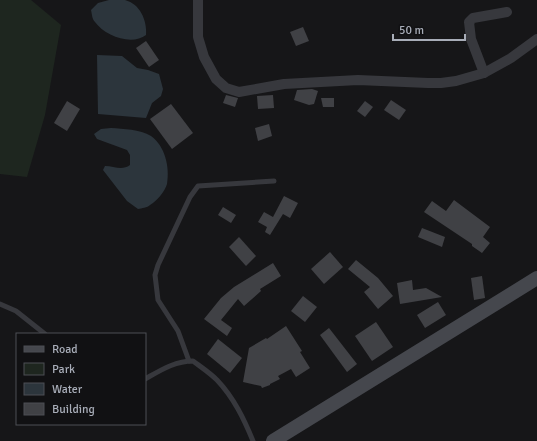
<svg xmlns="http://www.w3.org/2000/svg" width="537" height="441" viewBox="0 0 537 441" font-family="Signika,sans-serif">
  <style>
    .green { fill: #1e261f }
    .water { fill: #2c353c }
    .building { fill: #404145 }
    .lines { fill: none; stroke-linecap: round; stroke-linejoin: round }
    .service { stroke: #37383d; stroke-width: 5 }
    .minor { stroke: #37383d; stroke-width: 10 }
    .secondary { stroke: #45474d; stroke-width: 14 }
  </style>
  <rect width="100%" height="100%" fill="#161618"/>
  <!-- green -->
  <polygon class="green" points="0,0 31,0 61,25 45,115 27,177 0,174"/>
  <!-- water -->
  <g class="water">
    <path d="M 109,0 C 114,0 120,0 125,0 C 140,4 147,20 146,35 C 132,46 105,36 95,22 C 92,19 92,14 91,10 L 98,3 Z"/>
    <polygon points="97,55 122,56 137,68 148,70 159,74 163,89 161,96 152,103 146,118 98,114"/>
    <path d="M 111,128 C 123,129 140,129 151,136 C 165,146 170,167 167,184 C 165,191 157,201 150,205 C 147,208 142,208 138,209 L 127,201 L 103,170 L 105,166 C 114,166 122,171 130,165 L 130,155 L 127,150 L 97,139 L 94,134 L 101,129 Z"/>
  </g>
  <!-- building -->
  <g class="building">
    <polygon points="303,27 309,41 296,46 290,32"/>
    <polygon points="146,41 159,60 149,67 136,48"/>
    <polygon points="312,89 318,91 314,104 309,105 294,100 297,90"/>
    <polygon points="226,95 238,98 235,107 223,103"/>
    <polygon points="273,95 274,108 258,109 257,96"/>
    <polygon points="321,98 334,98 334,107 323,107"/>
    <polygon points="391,100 406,110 399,120 384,110"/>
    <polygon points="67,101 80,109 67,131 54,123"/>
    <polygon points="365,101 373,107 365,117 357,111"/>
    <polygon points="171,104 193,133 172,149 150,119"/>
    <polygon points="269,124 272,136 258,141 255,128"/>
    <polygon points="284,196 298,203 290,218 283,214 270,235 265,232 267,227 258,222 264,212 273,217"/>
    <polygon points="454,200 490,227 483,237 490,243 482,253 472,246 472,244 424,212 432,201 446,211"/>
    <polygon points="223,207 236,215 231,223 218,215"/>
    <polygon points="422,228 445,237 442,247 418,237"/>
    <polygon points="239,237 256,256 246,266 229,247"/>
    <polygon points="330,252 343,267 324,284 311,269"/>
    <polygon points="356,260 378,278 393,296 378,309 364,292 370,287 348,269"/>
    <polygon points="273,263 281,276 260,289 261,291 244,306 238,299 221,320 232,328 227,336 204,319 221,298 234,287"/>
    <polygon points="482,276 485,298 474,300 471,278"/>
    <polygon points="412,280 413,290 426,288 442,297 400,304 397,283"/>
    <polygon points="303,296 317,307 305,322 291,311"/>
    <polygon points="438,302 446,315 425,328 417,315"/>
    <polygon points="376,322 393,347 372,361 355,336"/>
    <polygon points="286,326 302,351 300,352 310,368 296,377 291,369 278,376 280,379 270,384 270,385 262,388 261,386 243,382 249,348 266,338 267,339"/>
    <polygon points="329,328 357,364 347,372 320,335"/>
    <polygon points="218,339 242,358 230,373 207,354"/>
  </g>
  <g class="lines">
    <!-- service -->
    <g class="service">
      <polyline points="0,304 16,311 45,334"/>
      <polyline points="189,361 178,331 158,300 155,275 158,265 190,197 198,186 274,181"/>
      <path d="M 145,379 C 161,370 175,361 193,361 C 201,367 210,373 217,380 C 234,398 244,419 253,441"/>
    </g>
    <!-- minor -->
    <g class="minor">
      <polyline points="198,0 198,37 204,57 216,79 226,88 239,92 284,84 358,80 428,83 441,83 456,81 484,73 511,58 537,39"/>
      <polyline points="484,73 471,39 469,22 473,18 507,12"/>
    </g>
    <!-- secondary -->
    <polyline class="secondary" points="273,441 537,278"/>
  </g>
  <!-- legend -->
  <rect x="16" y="333" width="130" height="92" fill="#111113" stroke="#4d4f55"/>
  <rect x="24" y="346" width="20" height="6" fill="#45474d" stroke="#4d4f55"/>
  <text x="52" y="353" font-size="12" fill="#a8adb8">Road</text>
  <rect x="24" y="363" width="20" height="12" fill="#1e261f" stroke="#4d4f55"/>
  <text x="52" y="373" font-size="12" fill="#a8adb8">Park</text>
  <rect x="24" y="383" width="20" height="12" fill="#2c353c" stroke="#4d4f55"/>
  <text x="52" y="393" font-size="12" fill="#a8adb8">Water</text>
  <rect x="24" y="403" width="20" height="12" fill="#404145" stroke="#4d4f55"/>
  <text x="52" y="413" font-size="12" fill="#a8adb8">Building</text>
  <!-- scale -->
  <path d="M393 34v6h72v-6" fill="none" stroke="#a8adb8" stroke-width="2"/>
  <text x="399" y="34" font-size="12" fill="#a8adb8" stroke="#111113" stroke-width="3" paint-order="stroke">50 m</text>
</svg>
